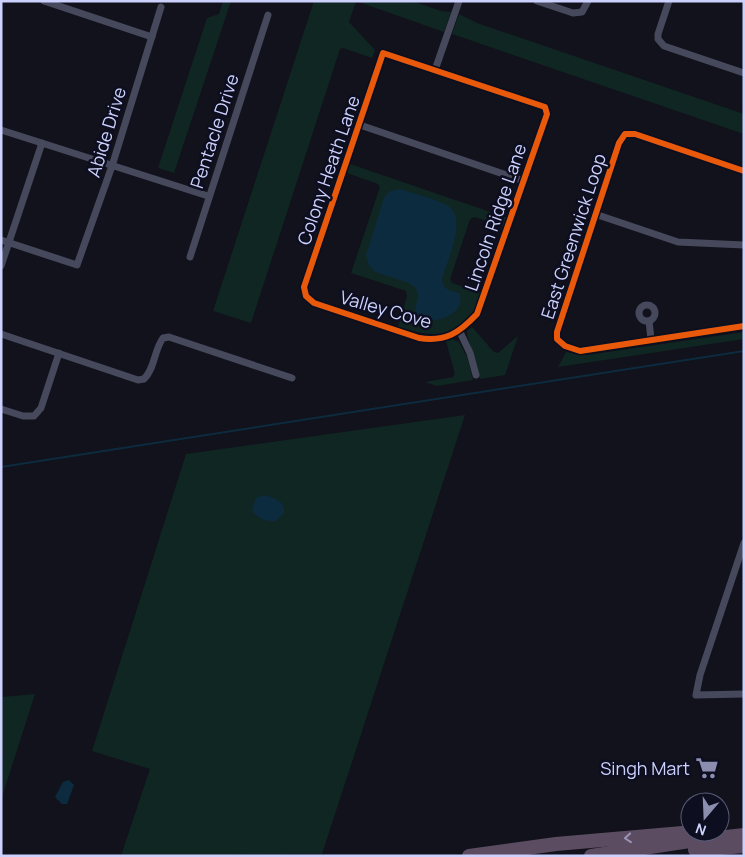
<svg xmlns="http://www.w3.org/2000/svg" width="745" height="857" viewBox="0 0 745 857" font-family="Manrope,sans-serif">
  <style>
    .green { fill: #102622 }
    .water { fill: #0d2b3f }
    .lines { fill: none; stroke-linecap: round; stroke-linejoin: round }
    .stream { stroke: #0d2b3f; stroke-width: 2 }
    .street { stroke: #46495c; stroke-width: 7 }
    .highway { stroke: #5c4c62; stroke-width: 14 }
    .highway-bridge { stroke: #5c4c62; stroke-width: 14 }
    .cycleway-casing { stroke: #0d0e1f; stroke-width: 9 }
    .cycleway { stroke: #e8590c; stroke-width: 6 }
    .oneway { stroke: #9a95b7 }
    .labels { text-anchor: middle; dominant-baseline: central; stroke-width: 5; stroke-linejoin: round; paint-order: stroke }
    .street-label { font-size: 18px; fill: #ccd1fd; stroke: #0d0e1f }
    .poi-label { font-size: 18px; fill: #ccd1fd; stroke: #0d0e1f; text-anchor: end }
  </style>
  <rect width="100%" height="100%" fill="#11121b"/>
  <!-- green -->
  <g class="green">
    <polygon points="223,1 231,1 174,173 158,168 207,18 219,14"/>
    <polygon points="314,1 412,1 441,11 451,12 444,32 356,1 349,22 375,50 372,58 343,48 340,49 251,323 213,311"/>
    <polygon points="459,14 477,23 744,114 744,134 452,34"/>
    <path d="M 350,164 L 508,218 L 505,227 L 475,217 L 470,219 L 450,279 L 452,283 L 482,293 C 465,338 440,340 398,327 L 407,296 L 406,291 L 351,273 L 380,187 L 378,184 L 347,173 Z"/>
    <path d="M 472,327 L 494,352 L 498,353 L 518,336 L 505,375 L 480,379 C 479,368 466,336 467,331 Z"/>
    <polygon points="744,332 744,339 558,367 566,352 587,355"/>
    <polygon points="452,339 459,342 467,357 473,380 437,386 425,382 453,377 455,374 446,341"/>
    <polygon points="465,415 322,854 121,856 150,769 92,751 186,454"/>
    <polygon points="35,694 1,800 1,697"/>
  </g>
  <!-- water -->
  <g class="water">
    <path d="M 400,189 C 415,194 434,198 448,206 C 468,218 447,261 442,279 C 443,290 449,290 459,293 C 469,315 429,328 414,316 L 418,295 L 416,288 L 409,283 L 375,272 L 369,265 L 366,255 L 384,198 L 390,191 Z"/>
    <path d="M 265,495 C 275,498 285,501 284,513 L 276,521 C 265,522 257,518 252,510 L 256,498 Z"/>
    <polygon points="69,780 74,785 67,804 62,804 55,797 63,782"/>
  </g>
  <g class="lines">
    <!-- stream -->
    <polyline class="stream" points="1,467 744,351"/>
    <!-- street -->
    <g class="street">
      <polyline points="44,1 152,37"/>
      <polyline points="537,1 573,13 582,12 588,1"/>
      <polyline points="669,1 658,34 658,39 664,46 744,73"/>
      <path d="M 383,53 L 545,107 L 547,114 L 477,314 C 459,333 446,342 419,338 L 314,303 L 306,296 L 304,287 Z"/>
      <polyline points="435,70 459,1"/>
      <polyline points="360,125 524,181"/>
      <polyline points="1,130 208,196"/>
      <polyline points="744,171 635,134 625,134 619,143 557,332 557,339 565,346 580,351 744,326"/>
      <polyline points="595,214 678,242 744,245"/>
      <polyline points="1,240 77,265 112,166 161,7"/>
      <polyline points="190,257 268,15"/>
      <polyline points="1,266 42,143"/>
      <circle cx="647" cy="313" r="8"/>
      <polyline points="649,321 651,339"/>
      <polyline points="460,332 470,353 476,375"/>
      <path d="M 1,334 L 138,380 L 144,379 C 155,368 154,350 163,338 L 169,337 L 292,378"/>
      <polyline points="1,409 23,416 34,416 41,408 59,353"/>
      <polyline points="744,543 700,675 696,695 744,694"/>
    </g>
    <!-- highway -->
    <g class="highway">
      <polyline points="469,856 556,844 694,832"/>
      <polyline points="591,856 690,841"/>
    </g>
    <!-- highway-bridge -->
    <g class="highway-bridge">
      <polyline points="690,841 744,835"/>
      <polyline points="695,850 744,846"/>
    </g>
    <defs>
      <g id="cycleway">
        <path d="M 383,53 L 545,107 L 547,114 L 477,314 C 459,333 446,342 419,338 L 314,303 L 306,296 L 304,287 Z"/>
        <polyline points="744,171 635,134 625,134 619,143 557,332 557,339 565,346 580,351 744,326"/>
      </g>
    </defs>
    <!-- cycleway casing -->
    <use href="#cycleway" class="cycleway-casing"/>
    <!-- cycleway -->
    <use href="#cycleway" class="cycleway"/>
  </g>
  <!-- one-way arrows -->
  <defs><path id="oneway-chevron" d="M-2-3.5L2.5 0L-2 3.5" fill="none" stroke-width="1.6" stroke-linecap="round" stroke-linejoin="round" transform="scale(1.25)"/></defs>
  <use class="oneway" href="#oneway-chevron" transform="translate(628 838) rotate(175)"/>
  <!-- icons -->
  <defs>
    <symbol id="supermarket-bare" viewBox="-9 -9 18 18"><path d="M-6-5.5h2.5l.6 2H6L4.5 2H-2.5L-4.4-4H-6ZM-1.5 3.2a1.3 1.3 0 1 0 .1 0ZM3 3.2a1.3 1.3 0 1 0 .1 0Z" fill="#8b8eae" stroke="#0d0e1f" stroke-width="2.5" paint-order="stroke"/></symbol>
  </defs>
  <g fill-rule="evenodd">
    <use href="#supermarket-bare" x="691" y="752" width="32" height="32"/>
  </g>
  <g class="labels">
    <!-- street labels -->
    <g class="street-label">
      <text transform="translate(214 131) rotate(-72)">Pentacle Drive</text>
      <text transform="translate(106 132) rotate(-73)">Abide Drive</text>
      <text transform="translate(328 170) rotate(-71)">Colony Heath Lane</text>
      <text transform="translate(495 217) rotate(-71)">Lincoln Ridge Lane</text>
      <text transform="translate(573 236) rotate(-72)">East Greenwick Loop</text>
      <text transform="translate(386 309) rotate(16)">Valley Cove</text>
    </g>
    <!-- poi labels -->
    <g class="poi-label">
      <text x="690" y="768">Singh Mart</text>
    </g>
  </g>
  <!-- border -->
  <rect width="745" height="857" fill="none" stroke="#ccd1fd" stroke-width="5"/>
  <!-- north arrow -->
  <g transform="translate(705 817) rotate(199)"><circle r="24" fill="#0d0e1f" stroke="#595c78"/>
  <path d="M0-4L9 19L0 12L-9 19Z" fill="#8b8eae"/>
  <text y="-8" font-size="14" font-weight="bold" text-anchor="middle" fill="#ccd1fd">N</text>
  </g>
</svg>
